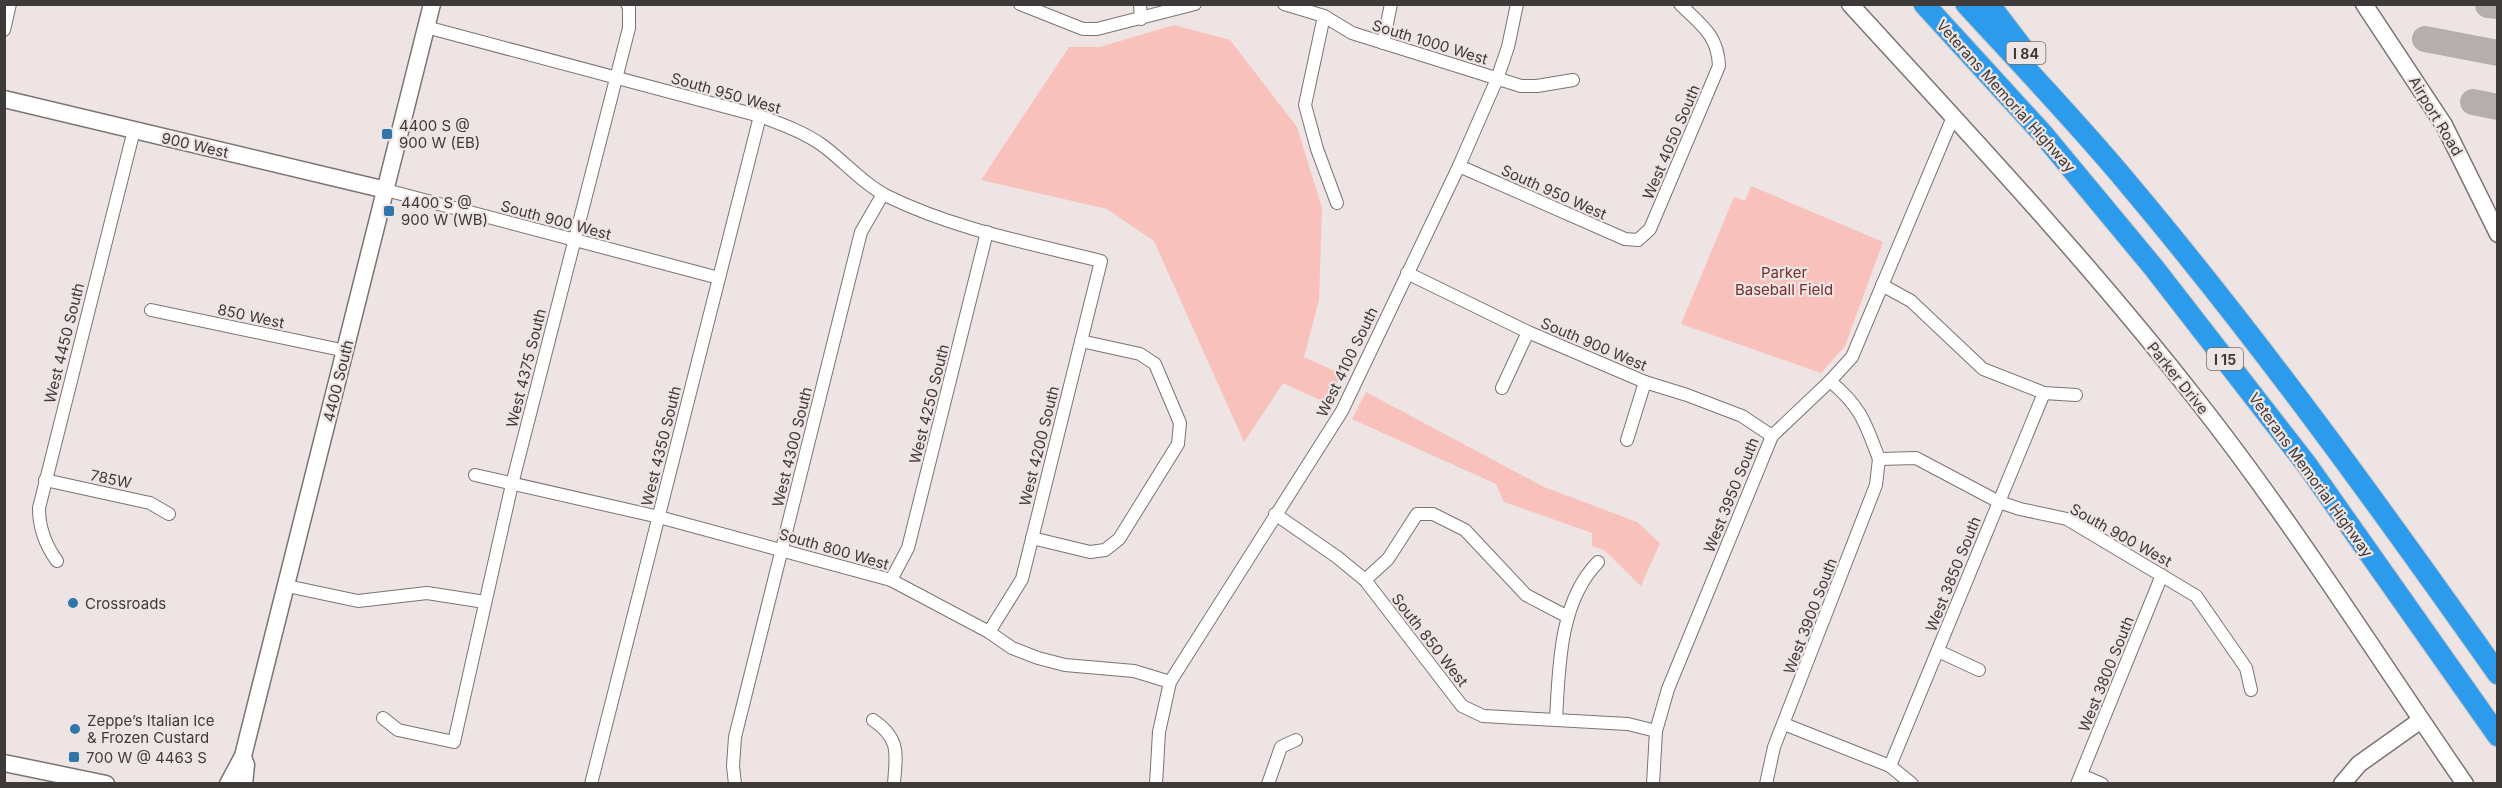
<svg xmlns="http://www.w3.org/2000/svg" width="2502" height="788" viewBox="0 0 2502 788" font-family="Inter,sans-serif">
  <style>
    .green { fill: #f9c1bb }
    .lines { fill: none; stroke-linecap: round; stroke-linejoin: round }
    .taxiway { stroke: #b6aeae; stroke-width: 26 }
    .street-casing { stroke: #7b7473; stroke-width: 14 }
    .secondary-casing { stroke: #7b7473; stroke-width: 19 }
    .highway-casing { stroke: #c5c4c4; stroke-width: 23 }
    .street { stroke: #fff; stroke-width: 12 }
    .secondary { stroke: #fff; stroke-width: 16 }
    .highway { stroke: #2c9bec; stroke-width: 21 }
    .poi-dot { fill: #3275ab; stroke: #ede4e3; stroke-width: 2 }
    .labels { text-anchor: middle; dominant-baseline: central; stroke-width: 4.5; stroke-linejoin: round; paint-order: stroke }
    .shield { fill: #ede4e3; stroke: #726d6d; stroke-width: 1.5 }
    .shield-label { font-size: 14px; font-weight: bold; fill: #3e3a3a }
    .street-label { font-size: 15px; fill: #3e3a3a; stroke: #ede4e3 }
    .poi-label { font-size: 15px; fill: #3e3a3a; stroke: #ede4e3; text-anchor: start }
    .park-label { font-size: 15px; fill: #762f2c; stroke: #ede4e3 }
  </style>
  <rect width="100%" height="100%" fill="#ede4e3"/>
  <!-- green -->
  <g class="green">
    <polygon points="1174,25 1230,40 1297,127 1322,208 1319,300 1304,357 1341,374 1329,404 1283,383 1244,442 1154,241 1107,209 981,180 1069,47 1100,47"/>
    <polygon points="1751,186 1883,242 1845,346 1821,373 1681,324 1734,197 1745,201"/>
    <polygon points="1366,392 1544,487 1637,522 1660,543 1641,586 1604,550 1592,546 1592,533 1504,502 1496,484 1352,419"/>
  </g>
  <g class="lines">
    <!-- taxiway -->
    <g class="taxiway">
      <polyline points="2488,5 2498,6"/>
      <polyline points="2425,39 2498,53"/>
      <polyline points="2473,102 2498,107"/>
    </g>
    <defs>
      <g id="street">
        <polyline points="1020,4 1083,29 1097,29 1195,4"/>
        <polyline points="1140,4 1141,19"/>
        <polyline points="1284,4 1324,16 1352,33 1521,86 1537,86 1573,80"/>
        <polyline points="1324,16 1305,105 1317,149 1337,203"/>
        <path d="M 426,27 L 760,116 C 781,124 804,132 822,145 C 844,161 863,184 887,196 C 954,229 1029,243 1101,261 L 1022,579 L 989,632"/>
        <polyline points="4,30 10,4"/>
        <polyline points="1383,43 1391,4"/>
        <path d="M 1459,166 L 1625,239 L 1638,240 L 1650,229 L 1719,66 C 1718,35 1701,25 1680,4"/>
        <polyline points="386,190 719,278"/>
        <polyline points="1407,273 1528,332 1645,382 1687,395 1742,416 1772,436"/>
        <polyline points="1882,285 1911,301 1983,369 2044,393 2076,395"/>
        <polyline points="151,310 346,351"/>
        <path d="M 1830,381 C 1861,407 1865,422 1879,459 L 1916,458 L 1999,502 L 2020,509 L 2067,519 L 2196,596 L 2246,668 L 2251,690"/>
        <polyline points="1502,388 1528,332"/>
        <polyline points="1627,440 1645,382"/>
        <polyline points="475,475 659,517 891,580 989,632 1012,648 1038,658 1065,665 1134,671 1170,682"/>
        <polyline points="45,480 150,503 169,514"/>
        <polyline points="1275,514 1337,557 1365,580 1462,706 1483,716 1628,724 1656,731"/>
        <polyline points="1032,538 1090,552 1105,550 1119,539 1178,444 1180,423 1155,364 1140,354 1081,341"/>
        <path d="M 57,561 C 46,546 39,527 39,508 L 134,130"/>
        <polyline points="891,580 908,548 987,232"/>
        <polyline points="1365,580 1388,559 1417,514 1433,514 1465,530 1526,595 1568,617"/>
        <polyline points="287,586 358,601 427,593 485,602"/>
        <polyline points="1938,651 1979,670"/>
        <polyline points="383,718 398,730 454,742 512,484 629,28 629,7 627,4"/>
        <path d="M 873,720 C 901,739 896,754 894,784"/>
        <path d="M 1556,720 C 1559,667 1559,602 1598,562"/>
        <polyline points="1784,724 1890,766 1912,784"/>
        <polyline points="1890,766 2044,393"/>
        <polyline points="2081,775 2102,784"/>
        <polyline points="591,784 760,116"/>
        <polyline points="735,784 733,766 735,737 861,232 883,194"/>
        <polyline points="1156,784 1159,732 1170,682 1342,411 1459,166 1497,79 1508,47 1517,4"/>
        <polyline points="1268,784 1281,747 1296,740"/>
        <polyline points="1653,784 1656,731 1668,689 1772,436 1830,381 1852,357 1953,117"/>
        <polyline points="1766,784 1774,747 1876,485 1879,459"/>
        <polyline points="2077,784 2162,575"/>
      </g>
      <g id="secondary">
        <path d="M 1850,4 C 1968,133 2088,261 2196,399 C 2293,522 2376,655 2465,784"/>
        <polyline points="2364,4 2444,125 2498,234"/>
        <polyline points="4,99 386,190"/>
        <polyline points="243,757 246,765 244,784"/>
        <polyline points="4,763 106,784"/>
        <polyline points="228,784 243,756 432,4"/>
        <polyline points="2342,784 2359,764 2421,720"/>
      </g>
      <g id="highway">
        <polyline points="1924,4 2042,133 2154,268 2307,465 2498,736"/>
        <path d="M 1966,4 C 2021,64 2078,123 2130,186 C 2261,342 2380,507 2498,674"/>
        <polyline points="1989,4 2024,50"/>
      </g>
    </defs>
    <!-- street casing -->
    <use href="#street" class="street-casing"/>
    <!-- secondary casing -->
    <use href="#secondary" class="secondary-casing"/>
    <!-- highway casing -->
    <use href="#highway" class="highway-casing"/>
    <!-- street -->
    <use href="#street" class="street"/>
    <!-- secondary -->
    <use href="#secondary" class="secondary"/>
    <!-- highway -->
    <use href="#highway" class="highway"/>
  </g>
  <!-- markers -->
  <g class="poi-dot">
    <rect x="381" y="128" width="12" height="12" rx="3"/>
    <rect x="383" y="205" width="12" height="12" rx="3"/>
    <circle cx="73" cy="603" r="6"/>
    <circle cx="75" cy="729" r="6"/>
    <rect x="68" y="751" width="12" height="12" rx="3"/>
  </g>
  <g class="labels">
    <!-- shield labels -->
    <g class="shield">
      <rect x="2006.5" y="42" width="39" height="22" rx="4.5"/>
      <rect x="2207" y="348" width="36" height="22" rx="4.5"/>
    </g>
    <g class="shield-label">
      <text x="2026" y="53">I 84</text>
      <text x="2225" y="359">I 15</text>
    </g>
    <!-- street labels -->
    <g class="street-label">
      <text transform="translate(1430 42) rotate(17)">South 1000 West</text>
      <text transform="translate(726 93) rotate(16)">South 950 West</text>
      <text transform="translate(2006 96) rotate(48)">Veterans Memorial Highway</text>
      <text transform="translate(2436 116) rotate(59)">Airport Road</text>
      <text transform="translate(1671 142) rotate(-67)">West 4050 South</text>
      <text transform="translate(195 145) rotate(13)">900 West</text>
      <text transform="translate(1554 192) rotate(24)">South 950 West</text>
      <text transform="translate(556 220) rotate(15)">South 900 West</text>
      <text transform="translate(251 316) rotate(12)">850 West</text>
      <text transform="translate(64 343) rotate(-76)">West 4450 South</text>
      <text transform="translate(1594 344) rotate(23)">South 900 West</text>
      <text transform="translate(1347 362) rotate(-64)">West 4100 South</text>
      <text transform="translate(526 368) rotate(-76)">West 4375 South</text>
      <text transform="translate(2178 378) rotate(51)">Parker Drive</text>
      <text transform="translate(338 381) rotate(-76)">4400 South</text>
      <text transform="translate(929 404) rotate(-76)">West 4250 South</text>
      <text transform="translate(661 446) rotate(-76)">West 4350 South</text>
      <text transform="translate(1039 446) rotate(-76)">West 4200 South</text>
      <text transform="translate(792 447) rotate(-76)">West 4300 South</text>
      <text transform="translate(2311 475) rotate(54)">Veterans Memorial Highway</text>
      <text transform="translate(111 479) rotate(12)">785W</text>
      <text transform="translate(1731 495) rotate(-68)">West 3950 South</text>
      <text transform="translate(2121 535) rotate(29)">South 900 West</text>
      <text transform="translate(834 549) rotate(16)">South 800 West</text>
      <text transform="translate(1953 574) rotate(-68)">West 3850 South</text>
      <text transform="translate(1810 616) rotate(-69)">West 3900 South</text>
      <text transform="translate(1430 640) rotate(52)">South 850 West</text>
      <text transform="translate(2106 674) rotate(-68)">West 3800 South</text>
    </g>
    <!-- poi labels -->
    <g class="poi-label">
      <text x="399" y="125">4400 S @<tspan x="399" dy="17">900 W (EB)</tspan></text>
      <text x="401" y="202">4400 S @<tspan x="401" dy="17">900 W (WB)</tspan></text>
      <text x="85" y="603">Crossroads</text>
      <text x="87" y="720">Zeppe’s Italian Ice<tspan x="87" dy="17">&amp; Frozen Custard</tspan></text>
      <text x="86" y="757">700 W @ 4463 S</text>
    </g>
    <!-- park labels -->
    <g class="park-label">
      <text x="1784" y="272">Parker<tspan x="1784" dy="17">Baseball Field</tspan></text>
    </g>
  </g>
  <!-- border -->
  <rect width="2502" height="788" fill="none" stroke="#3e3a3a" stroke-width="12"/>
</svg>
